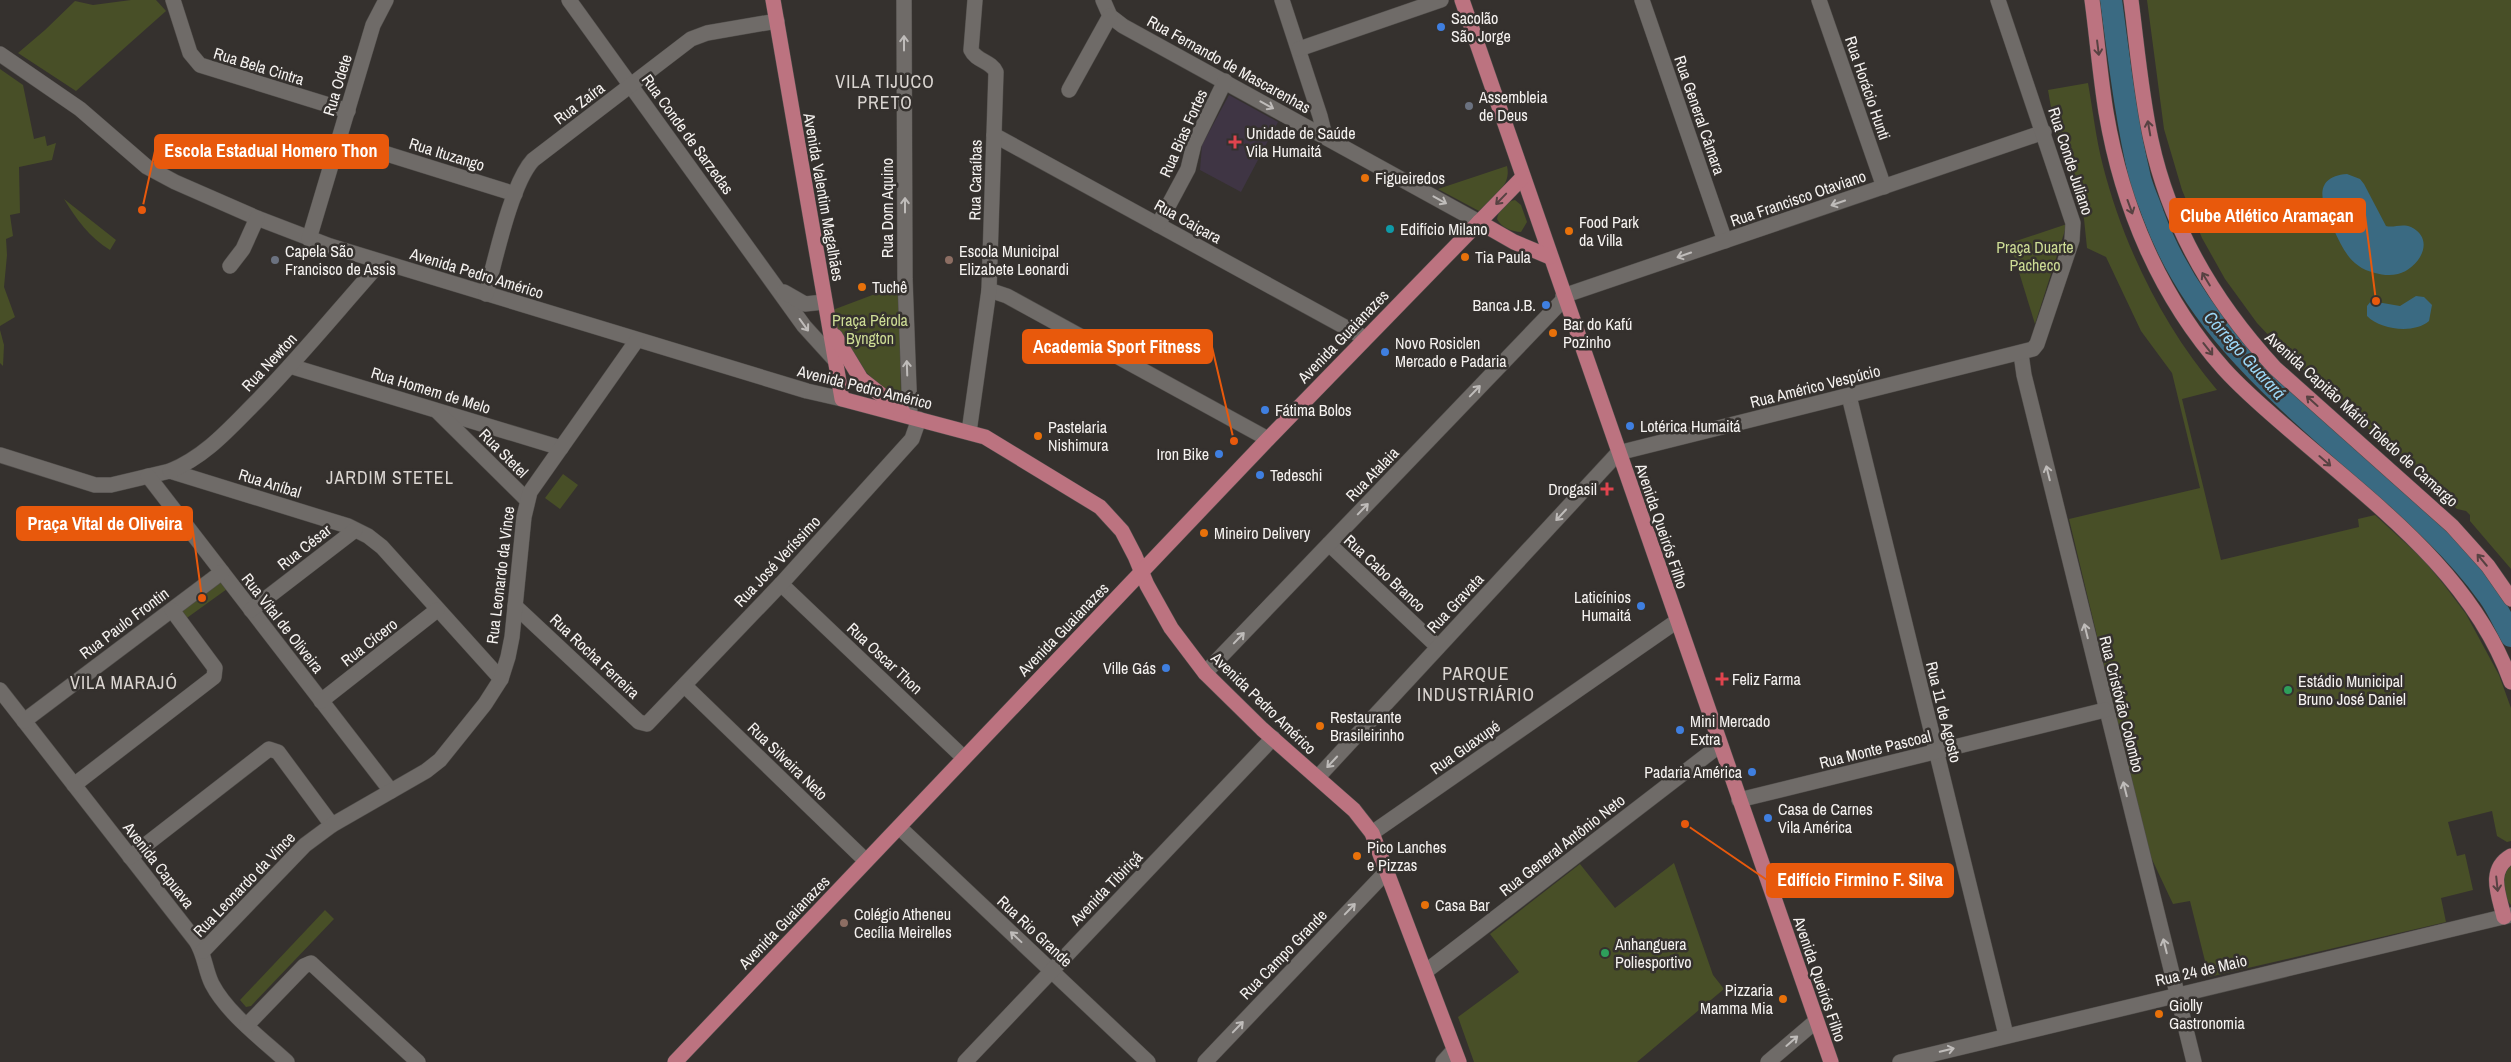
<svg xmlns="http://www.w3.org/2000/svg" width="2511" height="1062" viewBox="0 0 2511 1062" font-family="'Archivo Narrow',sans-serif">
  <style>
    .medical { fill: #3f3544 }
    .green { fill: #484f27 }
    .water { fill: #3a6a82 }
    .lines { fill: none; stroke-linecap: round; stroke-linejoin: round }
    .river { stroke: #3a6a82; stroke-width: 22 }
    .minor-casing { stroke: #504d4a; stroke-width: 16 }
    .major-casing { stroke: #504d4a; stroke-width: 16 }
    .minor { stroke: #6f6b68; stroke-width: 15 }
    .major { stroke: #bc7380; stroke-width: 15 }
    .oneway { stroke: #bfbcba }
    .oneway2 { stroke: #574242 }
    .shop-dot { fill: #3f7fe0; stroke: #35312e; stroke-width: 2 }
    .worship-dot { fill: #6b7280; stroke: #35312e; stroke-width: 2 }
    .health-dot { fill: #e0444e; stroke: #35312e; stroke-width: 2 }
    .food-dot { fill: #e8710a; stroke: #35312e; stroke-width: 2 }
    .culture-dot { fill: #0f9aa8; stroke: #35312e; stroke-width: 2 }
    .education-dot { fill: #8d6e63; stroke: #35312e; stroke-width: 2 }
    .leisure-dot { fill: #2e9e5b; stroke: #35312e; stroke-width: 2 }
    .labels { text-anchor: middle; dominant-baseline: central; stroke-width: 5; stroke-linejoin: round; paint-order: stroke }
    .poi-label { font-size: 16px; fill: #f5f2f0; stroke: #35312e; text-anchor: start }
    .street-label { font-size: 16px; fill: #f5f2f0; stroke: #35312e }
    .park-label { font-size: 16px; fill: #cddc95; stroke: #35312e }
    .neighbourhood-label { font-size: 18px; letter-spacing: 1px; fill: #dad5d1; stroke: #35312e }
    .water-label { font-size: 18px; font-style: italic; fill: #9bd7f7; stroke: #35312e }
    .leader { fill: none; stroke: #e8590c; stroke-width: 2 }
    .callout-dot { fill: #e8590c; stroke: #35312e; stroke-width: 2 }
    .callout { fill: #e8590c; stroke: #e8590c; stroke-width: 2 }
    .callout-label { font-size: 18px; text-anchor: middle; font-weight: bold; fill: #fff }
  </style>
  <rect width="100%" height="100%" fill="#35312e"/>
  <!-- medical -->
  <polygon class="medical" points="1229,95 1278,122 1241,192 1200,170 1202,145"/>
  <!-- green -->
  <g class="green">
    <polygon points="131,0 156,0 166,11 76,91 18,53 45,30 75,1 93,5"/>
    <polygon points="2147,0 2511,0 2511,569 2470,521 2470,515 2466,511 2457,509 2290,358 2257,323 2225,279 2202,238 2182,190 2164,129"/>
    <polygon points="0,69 23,85 34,139 45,136 47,146 56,143 52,160 19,167 20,213 10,215 13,236 6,239 7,255 4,287 15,317 0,326"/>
    <path d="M 2088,83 C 2093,111 2096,139 2103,166 C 2124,247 2163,326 2217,390 L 2182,399 L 2221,560 L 2359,527 L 2358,519 L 2375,515 L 2423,559 L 2445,586 L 2466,614 L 2499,675 L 2511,708 L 2511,841 L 2507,842 L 2497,836 L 2492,811 L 2448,822 L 2457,856 L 2465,854 L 2473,890 L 2441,898 L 2446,922 L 2209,977 L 2190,901 L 2173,904 L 2149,853 L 2069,519 L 2200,488 L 2172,373 L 2141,331 L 2106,257 L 2087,248 L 2084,219 L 2055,131 L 2048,90 Z"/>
    <path d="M 1507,166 C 1512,186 1492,198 1479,211 L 1438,189 Z"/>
    <path d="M 64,199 L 116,240 L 110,250 C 89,237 77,220 64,199 Z"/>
    <path d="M 1515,200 L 1521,205 L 1527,222 L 1521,232 C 1512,232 1501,227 1497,219 C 1498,210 1507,201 1515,200 Z"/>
    <polygon points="2067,224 2035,324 2010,243"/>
    <path d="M 899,285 L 901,400 C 862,375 848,354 830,311 Z"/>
    <polygon points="0,330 4,345 3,366 0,363"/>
    <polygon points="563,474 578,485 560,509 545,498"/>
    <polygon points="217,581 223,583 227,589 184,620 180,607"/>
    <polygon points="1674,863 1713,975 1724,989 1637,1062 1474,1062 1458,1017 1519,972 1490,934 1580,864 1615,908"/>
    <path d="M 2511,864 L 2511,905 C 2500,893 2502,875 2511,864 Z"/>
    <polygon points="325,910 334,919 251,1006 246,1007 240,1000"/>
  </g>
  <!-- water -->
  <g class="water">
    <path d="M 2347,174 L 2360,179 L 2364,184 L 2386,226 C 2394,228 2402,223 2411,227 C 2437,240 2418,269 2398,274 C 2390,276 2382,275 2375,273 C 2350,267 2343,249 2333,228 C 2323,206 2310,177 2347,174 Z"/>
    <path d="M 2416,296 L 2424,297 L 2432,305 L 2429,321 C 2414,334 2381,330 2367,316 L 2367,306 L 2371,301 L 2400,306 Z"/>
  </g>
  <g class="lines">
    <!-- river -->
    <path class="river" d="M 2111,0 C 2119,59 2126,119 2140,178 C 2143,190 2149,202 2153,214 C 2191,317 2265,382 2344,452 C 2395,498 2448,539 2488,595 C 2497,607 2504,623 2511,636"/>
    <defs>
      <g id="minor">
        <polyline points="173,0 190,53 200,65 348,111"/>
        <polyline points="569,0 804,326 834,359"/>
        <polyline points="904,0 905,279 910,416"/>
        <polyline points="1103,0 1110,16 1123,26 1479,222"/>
        <polyline points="1282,0 1320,116 1325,136"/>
        <polyline points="1642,0 1725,241"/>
        <polyline points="1819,0 1884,187"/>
        <polyline points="1299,49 1441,0"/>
        <polyline points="0,54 80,109 147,167 175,182 257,218 330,246 807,391 842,399"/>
        <polyline points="1069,90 1110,16"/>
        <polyline points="994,135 1365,338"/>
        <polyline points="339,139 515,194"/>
        <polyline points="1158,225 1188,169 1194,144 1225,81"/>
        <polyline points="309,239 373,25 386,0"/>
        <polyline points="230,266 243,249 257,218"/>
        <polyline points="989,290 1007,296 1268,439"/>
        <polyline points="784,292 805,304 824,302"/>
        <path d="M 486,294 C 495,261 511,184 533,160 L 691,39 L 707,33 L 777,21"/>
        <polyline points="1563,296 2044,132"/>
        <polyline points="2021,354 2024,375 2194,1062"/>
        <polyline points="290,366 561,448"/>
        <polyline points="1849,396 2006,1035"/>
        <polyline points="438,412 527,500"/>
        <path d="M 969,432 L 989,290 L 996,72 C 991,61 976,61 971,50 L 975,0"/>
        <polyline points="0,455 95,485 111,485 170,471 348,526 368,536 382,547 501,679"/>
        <path d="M 170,471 C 206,456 229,429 256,402 C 300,357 339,309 381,262"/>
        <polyline points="148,476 391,791"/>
        <polyline points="1329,544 1438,647"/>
        <polyline points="781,584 964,758"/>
        <polyline points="515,606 639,722 647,724 781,584 912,439 919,419"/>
        <polyline points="251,610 355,530"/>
        <polyline points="1205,673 1564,299"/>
        <polyline points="685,686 866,861"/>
        <path d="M 0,690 L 196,941 C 205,955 205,970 212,984 C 227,1013 263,1040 287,1062"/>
        <polyline points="321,701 437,610"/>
        <polyline points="24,721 222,572"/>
        <polyline points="1318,777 1618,453 2033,349 2037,344 2072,240 2073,223 1998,0"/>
        <polyline points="74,785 214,677 215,668 172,610"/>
        <polyline points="1739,800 2105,710"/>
        <polyline points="899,827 1148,1062"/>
        <polyline points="1372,833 1677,621"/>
        <polyline points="130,857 269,749 278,752 332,825"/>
        <polyline points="203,951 305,845 332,825 426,771 440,760 485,704 501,679 508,657 512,637 524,517 530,492 637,340"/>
        <polyline points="1425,972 1720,745"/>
        <polyline points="247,1025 304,966 311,963 418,1062"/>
        <polyline points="965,1062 1273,738"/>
        <polyline points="1205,1062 1387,871"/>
        <polyline points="1443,1062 1454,1050"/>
        <polyline points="1768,1062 1816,1021"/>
        <polyline points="1900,1062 2511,915"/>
      </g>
      <g id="major">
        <polyline points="773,0 842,399 985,437 1100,507 1122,531 1135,556 1147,585 1171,628 1205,673 1262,729 1354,810 1372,833 1459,1062"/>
        <polyline points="1462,0 1831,1062"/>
        <path d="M 2092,0 C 2097,37 2100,75 2106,112 C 2122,207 2160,297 2224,369 C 2243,390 2264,408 2285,426 C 2370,501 2471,571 2511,682"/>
        <path d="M 2131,0 C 2137,46 2141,94 2151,140 C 2170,228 2214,302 2275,368 L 2452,526 L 2488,566 L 2511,599"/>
        <polyline points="1479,222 1514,242 1550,257"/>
        <polyline points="835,336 861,379 903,412"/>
        <path d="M 2504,917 C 2499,895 2487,870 2511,856"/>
        <polyline points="675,1062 1268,439 1523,177"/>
      </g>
    </defs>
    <!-- minor casing -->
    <use href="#minor" class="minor-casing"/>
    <!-- major casing -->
    <use href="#major" class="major-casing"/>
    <!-- minor -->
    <use href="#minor" class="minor"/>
    <!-- major -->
    <use href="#major" class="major"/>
  </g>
  <!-- one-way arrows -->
  <defs><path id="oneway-shaft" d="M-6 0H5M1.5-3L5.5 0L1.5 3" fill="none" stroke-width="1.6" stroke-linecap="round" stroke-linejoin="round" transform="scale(1.25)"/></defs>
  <g class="oneway">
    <use href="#oneway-shaft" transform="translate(904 43) rotate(-90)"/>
    <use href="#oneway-shaft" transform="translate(1267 105) rotate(29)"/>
    <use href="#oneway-shaft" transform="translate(1440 200) rotate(29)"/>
    <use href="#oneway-shaft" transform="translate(1838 203) rotate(161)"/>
    <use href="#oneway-shaft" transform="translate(905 205) rotate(-90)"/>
    <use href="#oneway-shaft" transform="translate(1684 255) rotate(161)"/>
    <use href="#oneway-shaft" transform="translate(804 325) rotate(54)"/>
    <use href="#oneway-shaft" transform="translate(907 368) rotate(-92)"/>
    <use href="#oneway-shaft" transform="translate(1475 391) rotate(-46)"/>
    <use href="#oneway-shaft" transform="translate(2048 473) rotate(-104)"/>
    <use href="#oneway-shaft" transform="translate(1363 509) rotate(-46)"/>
    <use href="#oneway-shaft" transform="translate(1561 515) rotate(133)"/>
    <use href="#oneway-shaft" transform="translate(2086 631) rotate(-104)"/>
    <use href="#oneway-shaft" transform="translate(1239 638) rotate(-46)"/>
    <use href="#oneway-shaft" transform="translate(1332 762) rotate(133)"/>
    <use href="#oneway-shaft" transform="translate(2125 789) rotate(-104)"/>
    <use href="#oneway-shaft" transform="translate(1350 909) rotate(-46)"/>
    <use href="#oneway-shaft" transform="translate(1016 937) rotate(-137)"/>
    <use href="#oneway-shaft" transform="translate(2165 946) rotate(-104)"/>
    <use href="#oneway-shaft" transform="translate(1238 1027) rotate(-46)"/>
    <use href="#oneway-shaft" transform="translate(1792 1041) rotate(-41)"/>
    <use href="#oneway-shaft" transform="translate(1947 1050) rotate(-14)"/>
  </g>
  <g class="oneway2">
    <use href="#oneway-shaft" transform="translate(2098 48) rotate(83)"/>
    <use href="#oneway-shaft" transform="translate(2149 128) rotate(-100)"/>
    <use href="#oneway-shaft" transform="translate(1501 199) rotate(134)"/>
    <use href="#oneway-shaft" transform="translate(2130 207) rotate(70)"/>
    <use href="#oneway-shaft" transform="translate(2206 279) rotate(-121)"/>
    <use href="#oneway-shaft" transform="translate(2208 349) rotate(52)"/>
    <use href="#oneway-shaft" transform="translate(2312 401) rotate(-138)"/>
    <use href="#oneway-shaft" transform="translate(2325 461) rotate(41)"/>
    <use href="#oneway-shaft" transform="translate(2482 560) rotate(-130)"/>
    <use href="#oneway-shaft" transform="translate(2497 884) rotate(84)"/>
  </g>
  <!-- markers -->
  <g class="shop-dot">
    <circle cx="1441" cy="27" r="5"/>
    <circle cx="1546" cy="305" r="5"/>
    <circle cx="1385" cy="352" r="5"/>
    <circle cx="1265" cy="410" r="5"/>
    <circle cx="1630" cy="426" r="5"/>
    <circle cx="1219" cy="454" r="5"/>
    <circle cx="1260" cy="475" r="5"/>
    <circle cx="1641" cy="606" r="5"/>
    <circle cx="1166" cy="668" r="5"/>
    <circle cx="1680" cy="730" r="5"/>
    <circle cx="1752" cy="772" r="5"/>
    <circle cx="1768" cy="818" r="5"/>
  </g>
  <g class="worship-dot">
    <circle cx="1469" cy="106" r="5"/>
    <circle cx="275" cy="260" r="5"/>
  </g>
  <g class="health-dot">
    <path d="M1232.5 134.5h5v5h5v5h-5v5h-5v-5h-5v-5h5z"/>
    <path d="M1604.5 481.5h5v5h5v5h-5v5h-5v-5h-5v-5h5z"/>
    <path d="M1719.5 671.5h5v5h5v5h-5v5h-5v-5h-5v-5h5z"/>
  </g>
  <g class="food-dot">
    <circle cx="1365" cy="178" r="5"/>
    <circle cx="1569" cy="231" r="5"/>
    <circle cx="1465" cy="257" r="5"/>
    <circle cx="862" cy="287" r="5"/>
    <circle cx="1553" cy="333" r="5"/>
    <circle cx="1038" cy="436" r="5"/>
    <circle cx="1204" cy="533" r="5"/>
    <circle cx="1320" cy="726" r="5"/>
    <circle cx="1357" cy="856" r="5"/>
    <circle cx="1425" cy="905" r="5"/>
    <circle cx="1783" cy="999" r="5"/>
    <circle cx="2159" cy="1014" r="5"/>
  </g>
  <circle class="culture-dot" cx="1390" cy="229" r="5"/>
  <g class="education-dot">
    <circle cx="949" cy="260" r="5"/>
    <circle cx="844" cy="923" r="5"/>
  </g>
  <g class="leisure-dot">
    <circle cx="2288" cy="690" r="5"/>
    <circle cx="1605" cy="953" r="5"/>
  </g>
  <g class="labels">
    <!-- poi labels -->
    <g class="poi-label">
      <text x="1451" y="18">Sacolão<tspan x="1451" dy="18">São Jorge</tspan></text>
      <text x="1479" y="97">Assembleia<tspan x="1479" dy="18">de Deus</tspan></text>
      <text x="1246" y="133">Unidade de Saúde<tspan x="1246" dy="18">Vila Humaitá</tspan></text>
      <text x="1375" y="178">Figueiredos</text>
      <text x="1579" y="222">Food Park<tspan x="1579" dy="18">da Villa</tspan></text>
      <text x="1400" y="229">Edifício Milano</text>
      <text x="285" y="251">Capela São<tspan x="285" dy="18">Francisco de Assis</tspan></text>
      <text x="959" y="251">Escola Municipal<tspan x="959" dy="18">Elizabete Leonardi</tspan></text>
      <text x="1475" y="257">Tia Paula</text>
      <text x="872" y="287">Tuchê</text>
      <text x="1536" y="305" text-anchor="end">Banca J.B.</text>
      <text x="1563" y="324">Bar do Kafú<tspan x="1563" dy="18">Pozinho</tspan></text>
      <text x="1395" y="343">Novo Rosiclen<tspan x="1395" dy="18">Mercado e Padaria</tspan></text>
      <text x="1275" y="410">Fátima Bolos</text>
      <text x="1640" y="426">Lotérica Humaitá</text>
      <text x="1048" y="427">Pastelaria<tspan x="1048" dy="18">Nishimura</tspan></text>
      <text x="1209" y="454" text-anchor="end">Iron Bike</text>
      <text x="1270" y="475">Tedeschi</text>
      <text x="1597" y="489" text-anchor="end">Drogasil</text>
      <text x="1214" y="533">Mineiro Delivery</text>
      <text x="1631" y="597" text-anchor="end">Laticínios<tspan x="1631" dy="18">Humaitá</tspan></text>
      <text x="1156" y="668" text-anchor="end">Ville Gás</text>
      <text x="1732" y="679">Feliz Farma</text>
      <text x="2298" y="681">Estádio Municipal<tspan x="2298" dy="18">Bruno José Daniel</tspan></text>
      <text x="1330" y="717">Restaurante<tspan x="1330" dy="18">Brasileirinho</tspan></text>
      <text x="1690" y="721">Mini Mercado<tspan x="1690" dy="18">Extra</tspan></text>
      <text x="1742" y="772" text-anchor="end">Padaria América</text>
      <text x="1778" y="809">Casa de Carnes<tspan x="1778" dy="18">Vila América</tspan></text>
      <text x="1367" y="847">Pico Lanches<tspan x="1367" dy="18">e Pizzas</tspan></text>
      <text x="1435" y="905">Casa Bar</text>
      <text x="854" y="914">Colégio Atheneu<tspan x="854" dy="18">Cecília Meirelles</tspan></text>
      <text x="1615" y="944">Anhanguera<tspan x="1615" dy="18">Poliesportivo</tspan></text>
      <text x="1773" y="990" text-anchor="end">Pizzaria<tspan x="1773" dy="18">Mamma Mia</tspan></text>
      <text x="2169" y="1005">Giolly<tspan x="2169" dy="18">Gastronomia</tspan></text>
    </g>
    <!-- street labels -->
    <g class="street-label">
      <text transform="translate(1229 64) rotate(29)">Rua Fernando de Mascarenhas</text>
      <text transform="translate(259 66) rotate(17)">Rua Bela Cintra</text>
      <text transform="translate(337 85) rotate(-73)">Rua Odete</text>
      <text transform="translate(1868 88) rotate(71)">Rua Horácio Hunti</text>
      <text transform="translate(579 103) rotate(-37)">Rua Zaíra</text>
      <text transform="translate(1700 115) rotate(71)">Rua General Câmara</text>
      <text transform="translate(1183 133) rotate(-66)">Rua Bias Fortes</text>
      <text transform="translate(688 134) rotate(54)">Rua Conde de Sarzedas</text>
      <text transform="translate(447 154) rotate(17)">Rua Ituzango</text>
      <text transform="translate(2071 161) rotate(72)">Rua Conde Juliano</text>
      <text transform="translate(975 180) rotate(-89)">Rua Caraíbas</text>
      <text transform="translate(824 197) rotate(80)">Avenida Valentim Magalhães</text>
      <text transform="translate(1798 198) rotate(-19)">Rua Francisco Otaviano</text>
      <text transform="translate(887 208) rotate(-90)">Rua Dom Aquino</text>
      <text transform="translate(1188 221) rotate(29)">Rua Caiçara</text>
      <text transform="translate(477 273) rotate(17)">Avenida Pedro Américo</text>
      <text transform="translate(1343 336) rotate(-46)">Avenida Guaianazes</text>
      <text transform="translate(269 362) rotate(-47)">Rua Newton</text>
      <text transform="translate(1815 386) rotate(-14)">Rua Américo Vespúcio</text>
      <text transform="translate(865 387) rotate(14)">Avenida Pedro Américo</text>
      <text transform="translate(431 390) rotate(17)">Rua Homem de Melo</text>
      <text transform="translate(2362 419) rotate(42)">Avenida Capitão Mário Toledo de Camargo</text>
      <text transform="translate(504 453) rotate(45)">Rua Stetel</text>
      <text transform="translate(1372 474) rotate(-46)">Rua Atalaia</text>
      <text transform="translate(270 483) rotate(17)">Rua Aníbal</text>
      <text transform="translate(1662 526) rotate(71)">Avenida Queirós Filho</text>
      <text transform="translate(304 547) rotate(-38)">Rua César</text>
      <text transform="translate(777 561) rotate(-47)">Rua José Veríssimo</text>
      <text transform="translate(1385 573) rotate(43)">Rua Cabo Branco</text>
      <text transform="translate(500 575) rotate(-83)">Rua Leonardo da Vince</text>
      <text transform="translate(1455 603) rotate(-47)">Rua Gravata</text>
      <text transform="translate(124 623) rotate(-37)">Rua Paulo Frontin</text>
      <text transform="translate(283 623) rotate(52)">Rua Vital de Oliveira</text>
      <text transform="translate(1063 629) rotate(-46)">Avenida Guaianazes</text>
      <text transform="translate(369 642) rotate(-38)">Rua Cícero</text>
      <text transform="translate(595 656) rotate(43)">Rua Rocha Ferreira</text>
      <text transform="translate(885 658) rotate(43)">Rua Oscar Thon</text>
      <text transform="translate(1264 703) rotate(44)">Avenida Pedro Américo</text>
      <text transform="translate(2122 704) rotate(76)">Rua Cristóvão Colombo</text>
      <text transform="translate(1944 712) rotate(76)">Rua 11 de Agosto</text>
      <text transform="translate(1465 747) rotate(-35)">Rua Guaxupé</text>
      <text transform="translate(1875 749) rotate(-14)">Rua Monte Pascoal</text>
      <text transform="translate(788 761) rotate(44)">Rua Silveira Neto</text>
      <text transform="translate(1562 845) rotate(-38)">Rua General Antônio Neto</text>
      <text transform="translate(159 865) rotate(52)">Avenida Capuava</text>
      <text transform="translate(244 884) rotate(-46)">Rua Leonardo da Vince</text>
      <text transform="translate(1106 888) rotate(-46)">Avenida Tibiriçá</text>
      <text transform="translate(784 922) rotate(-46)">Avenida Guaianazes</text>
      <text transform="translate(1035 931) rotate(43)">Rua Rio Grande</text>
      <text transform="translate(1283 954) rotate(-46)">Rua Campo Grande</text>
      <text transform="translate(2201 970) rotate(-13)">Rua 24 de Maio</text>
      <text transform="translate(1820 979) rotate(71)">Avenida Queirós Filho</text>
    </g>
    <!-- park labels -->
    <g class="park-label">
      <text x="2035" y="247">Praça Duarte<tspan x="2035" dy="18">Pacheco</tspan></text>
      <text x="870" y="320">Praça Pérola<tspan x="870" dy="18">Byngton</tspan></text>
    </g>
    <!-- neighbourhood labels -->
    <g class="neighbourhood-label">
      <text x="885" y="81">VILA TIJUCO<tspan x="885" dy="21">PRETO</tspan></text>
      <text x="390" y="477">JARDIM STETEL</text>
      <text x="1476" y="673">PARQUE<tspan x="1476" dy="21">INDUSTRIÁRIO</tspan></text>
      <text x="124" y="682">VILA MARAJÓ</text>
    </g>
    <!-- water labels -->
    <g class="water-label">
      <text transform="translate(2245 355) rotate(48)">Córrego Guarará</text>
    </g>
  </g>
  <!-- callouts -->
  <path class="leader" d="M142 210L155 151M2376 301L2365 215M1234 441L1212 347M202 598L192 524M1685 824L1767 880"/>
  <g class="callout-dot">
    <circle cx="142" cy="210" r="5"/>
    <circle cx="2376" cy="301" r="5"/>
    <circle cx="1234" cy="441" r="5"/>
    <circle cx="202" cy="598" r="5"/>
    <circle cx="1685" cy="824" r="5"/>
  </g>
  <g class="callout">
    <rect x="155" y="135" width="233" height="33" rx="5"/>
    <rect x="2170" y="199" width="195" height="33" rx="5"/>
    <rect x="1023" y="330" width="189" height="33" rx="5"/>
    <rect x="17" y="507" width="175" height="33" rx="5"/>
    <rect x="1767" y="864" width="186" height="33" rx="5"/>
  </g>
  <g class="callout-label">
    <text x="271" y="157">Escola Estadual Homero Thon</text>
    <text x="2267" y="222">Clube Atlético Aramaçan</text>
    <text x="1117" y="353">Academia Sport Fitness</text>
    <text x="105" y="530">Praça Vital de Oliveira</text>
    <text x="1860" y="886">Edifício Firmino F. Silva</text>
  </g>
</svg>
